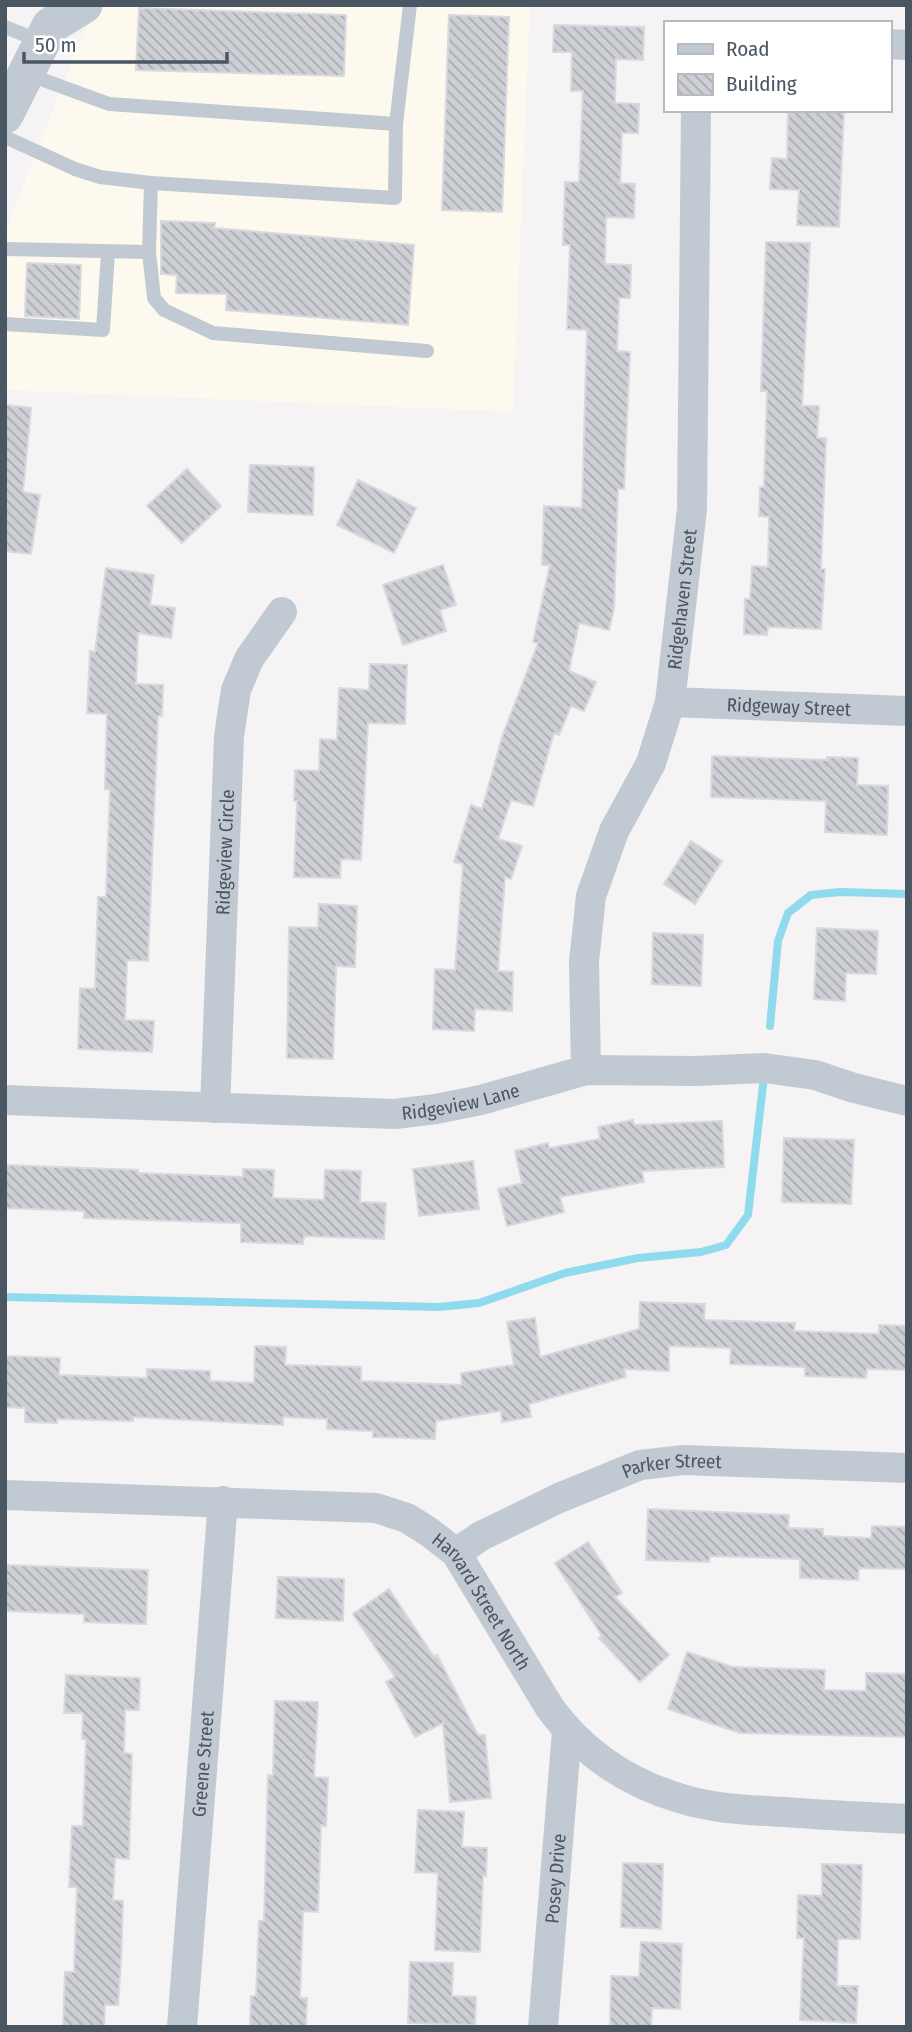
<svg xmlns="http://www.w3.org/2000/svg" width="912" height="2032" viewBox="0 0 912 2032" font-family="'Fira Sans Condensed',sans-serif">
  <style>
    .commercial { fill: #fdf9ef }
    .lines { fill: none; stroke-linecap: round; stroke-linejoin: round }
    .stream { stroke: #90daee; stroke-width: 8 }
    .building { fill: url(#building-back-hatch); stroke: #d7d9de; stroke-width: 2 }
    .service { stroke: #c1cad2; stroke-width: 14 }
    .minor { stroke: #c1cad2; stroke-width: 30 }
    .tertiary { stroke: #c1cad2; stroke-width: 37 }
    .labels { text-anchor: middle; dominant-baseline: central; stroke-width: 6; stroke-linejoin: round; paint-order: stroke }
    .street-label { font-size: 19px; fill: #4a5661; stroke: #fff }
  </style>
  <defs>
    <pattern id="building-back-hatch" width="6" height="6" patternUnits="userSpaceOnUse" patternTransform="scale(1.75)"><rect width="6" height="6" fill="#cdcfd5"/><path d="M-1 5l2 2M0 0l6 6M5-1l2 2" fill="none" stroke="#a8abb0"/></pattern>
  </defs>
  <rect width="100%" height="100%" fill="#f5f3f3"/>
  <!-- commercial -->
  <polygon class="commercial" points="97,5 530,5 513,412 5,390 5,232 68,71"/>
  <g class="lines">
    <!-- stream -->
    <g class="stream">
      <polyline points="770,1026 778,941 788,913 811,895 840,892 907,894"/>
      <polyline points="5,1297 439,1307 479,1303 565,1273 638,1258 701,1252 726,1245 748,1215 763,1085"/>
    </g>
  </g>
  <!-- building -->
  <g class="building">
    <polygon points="139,8 346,15 344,76 136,70"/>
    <polygon points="449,15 509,17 502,212 442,210"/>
    <polygon points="554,25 644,27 643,60 616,59 615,103 639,104 638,133 622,133 620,183 635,184 634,218 606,217 605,264 631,265 630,298 619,298 617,351 630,352 624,489 618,489 614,609 609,630 579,623 569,671 596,682 584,711 571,706 559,735 554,733 533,806 511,800 498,839 522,846 511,879 505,877 498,971 513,972 512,1011 475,1009 474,1031 433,1029 435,969 455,970 463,864 454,862 471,805 482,809 502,737 538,643 533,642 550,565 542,565 544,506 582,508 587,330 567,329 570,245 563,245 565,182 579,182 583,91 571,91 572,52 553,52"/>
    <polygon points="788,110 844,110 839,227 797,225 799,190 770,189 772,158 787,159"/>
    <polygon points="161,221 215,223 214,228 414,245 408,325 226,310 227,294 176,293 177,275 161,274"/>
    <polygon points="766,242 810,243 802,406 819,406 817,438 826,438 821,569 825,569 821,629 768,627 767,635 744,634 745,599 750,599 752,566 768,567 769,517 759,516 760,487 764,487 767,391 761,391"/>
    <polygon points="27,263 81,265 79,319 25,316"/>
    <polygon points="5,405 31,408 23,492 40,495 31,554 5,551"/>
    <polygon points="250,465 314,467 313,515 248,512"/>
    <polygon points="187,469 221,506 182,543 147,506"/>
    <polygon points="358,480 416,508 394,553 337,525"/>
    <polygon points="443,565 456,605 440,610 446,631 403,645 383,585"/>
    <polygon points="106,568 154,575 150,605 175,608 171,638 138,633 136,684 163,685 162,716 158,716 148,961 127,960 125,1020 154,1021 152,1052 78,1049 80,988 95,989 98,897 106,897 110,789 105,789 107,714 87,713 90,651 95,652"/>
    <polygon points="370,664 407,665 405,724 368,723 361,860 341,859 340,878 294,877 297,801 294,801 295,770 319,771 320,739 337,740 339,688 369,690"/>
    <polygon points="712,756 827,760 827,757 858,758 857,785 888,786 887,835 825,832 826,801 711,797"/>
    <polygon points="691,841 722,861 695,904 664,884"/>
    <polygon points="319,904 357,906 355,967 336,966 333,1059 287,1058 289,927 318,928"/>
    <polygon points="817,928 878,931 876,974 846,973 845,1001 814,999"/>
    <polygon points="653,933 703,935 701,986 652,984"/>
    <polygon points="633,1120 634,1125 722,1121 724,1167 642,1171 644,1182 560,1197 564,1212 507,1226 498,1189 522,1183 515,1151 548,1143 549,1148 600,1139 598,1127"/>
    <polygon points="784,1138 854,1140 851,1204 782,1202"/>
    <polygon points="473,1161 479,1209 419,1216 413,1169"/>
    <polygon points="5,1165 138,1170 138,1173 243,1177 243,1169 274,1170 273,1198 324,1200 325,1170 361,1171 360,1202 386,1203 384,1239 304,1236 303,1244 241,1242 241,1223 84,1218 84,1211 5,1208"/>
    <polygon points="640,1302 705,1304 704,1320 795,1323 794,1331 879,1334 879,1325 907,1326 907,1370 867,1369 866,1378 805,1376 805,1367 730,1364 731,1348 669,1346 669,1371 624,1369 626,1377 529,1404 531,1417 502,1422 501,1411 436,1421 435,1439 373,1437 373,1431 327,1429 327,1419 283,1417 283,1425 133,1417 133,1421 57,1419 57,1423 25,1422 25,1408 5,1407 5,1356 60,1358 59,1375 147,1378 147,1369 210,1371 210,1381 254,1383 255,1346 286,1347 285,1365 361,1367 361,1381 462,1385 461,1373 514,1365 507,1322 535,1318 540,1357 639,1329"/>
    <polygon points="648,1509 789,1515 788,1528 823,1529 823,1536 871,1538 872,1526 907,1527 907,1569 859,1568 858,1580 800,1578 800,1559 710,1556 709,1562 646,1560"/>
    <polygon points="588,1542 622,1593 615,1597 669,1655 640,1682 599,1638 602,1636 555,1563"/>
    <polygon points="5,1565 148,1570 146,1624 84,1622 84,1614 5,1611"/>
    <polygon points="278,1577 344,1579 343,1621 276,1618"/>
    <polygon points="389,1589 434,1657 437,1655 478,1735 485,1735 491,1798 450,1802 443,1723 415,1737 386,1682 395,1677 353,1614"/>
    <polygon points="687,1652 733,1667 825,1670 824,1690 866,1691 866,1673 907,1674 907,1737 740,1733 668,1709"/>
    <polygon points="66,1675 140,1678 139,1710 125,1710 124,1753 132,1754 129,1859 115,1858 113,1900 123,1901 121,1962 118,2005 105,2005 104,2027 63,2027 65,1972 74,1972 77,1887 69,1887 72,1826 83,1826 86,1739 82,1739 83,1713 64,1713"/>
    <polygon points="275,1701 318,1702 314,1777 328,1778 326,1826 321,1825 318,1912 303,1911 300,1998 307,1998 306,2027 250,2027 251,1996 256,1996 259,1921 264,1921 268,1775 273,1775"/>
    <polygon points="418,1810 464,1812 462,1847 487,1848 486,1876 483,1875 480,1952 435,1950 438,1873 415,1872"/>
    <polygon points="623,1863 663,1864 661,1929 621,1927"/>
    <polygon points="822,1864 862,1865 860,1939 838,1939 837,1986 858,1986 856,2023 800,2020 804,1938 797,1938 798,1895 822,1896"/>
    <polygon points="641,1942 682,1944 680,2009 652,2008 651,2027 610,2027 611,1976 639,1977"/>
    <polygon points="410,1962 453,1963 452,1996 476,1997 475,2025 408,2023"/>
  </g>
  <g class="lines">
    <!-- service -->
    <g class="service">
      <polyline points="5,27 40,41"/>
      <polyline points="27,74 109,104 396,124 410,5"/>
      <polyline points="5,137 75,169 100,177 151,183 395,198 396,124"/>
      <polyline points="151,183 149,252 154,298 164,310 213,333 427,351"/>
      <polyline points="5,249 149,252"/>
      <polyline points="5,324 103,330 108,252"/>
    </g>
    <!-- minor -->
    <g class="minor">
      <polyline points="889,44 907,45"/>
      <path id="s1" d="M 670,702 L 907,711"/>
      <path id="s2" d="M 586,1070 L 584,962 L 591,896 L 614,831 L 651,763 L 670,702 L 692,509 L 696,110"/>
      <path id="s3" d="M 5,1100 L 395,1114 L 436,1109 L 481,1100 L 586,1070 L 696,1071 L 764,1068 L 815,1075 L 854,1088 L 907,1101"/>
      <path id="s4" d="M 215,1108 L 229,736 L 236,690 L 249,659 L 282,612"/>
      <path id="s5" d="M 5,1495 L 376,1508 L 407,1518 L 429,1532 L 456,1553 L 550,1708 C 583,1753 626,1782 679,1798 C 713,1809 749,1810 784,1812 C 825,1815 866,1817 907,1819"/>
      <path id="s6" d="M 456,1553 L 481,1536 L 559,1498 L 640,1465 L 684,1460 L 907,1468"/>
      <path id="s7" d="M 182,2027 L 223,1501"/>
      <path id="s8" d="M 543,2027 L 567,1731"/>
    </g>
    <!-- tertiary -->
    <polyline class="tertiary" points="5,115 50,26 84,5"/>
  </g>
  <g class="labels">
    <!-- street labels -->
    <g class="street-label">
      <text stroke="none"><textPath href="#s2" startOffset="488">Ridgehaven Street</textPath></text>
      <text stroke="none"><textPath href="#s1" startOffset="119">Ridgeway Street</textPath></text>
      <text stroke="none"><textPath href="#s4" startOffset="256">Ridgeview Circle</textPath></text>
      <text stroke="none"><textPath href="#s3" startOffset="457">Ridgeview Lane</textPath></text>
      <text stroke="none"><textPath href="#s6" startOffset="236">Parker Street</textPath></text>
      <text stroke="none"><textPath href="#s5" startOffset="518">Harvard Street North</textPath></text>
      <text stroke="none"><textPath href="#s7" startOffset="264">Greene Street</textPath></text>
      <text stroke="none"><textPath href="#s8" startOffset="149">Posey Drive</textPath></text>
    </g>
  </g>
  <!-- border -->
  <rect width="912" height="2032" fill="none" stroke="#4a5661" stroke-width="14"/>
  <!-- legend -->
  <rect x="664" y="21" width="228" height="91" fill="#ffffff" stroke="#b7bbc0" stroke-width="2"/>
  <rect x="678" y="44" width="35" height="10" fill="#c1cad2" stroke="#b7bbc0" stroke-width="2"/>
  <text x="726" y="56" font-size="21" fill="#4a5661">Road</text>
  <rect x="678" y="74" width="35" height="21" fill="url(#building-back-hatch)" stroke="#b7bbc0" stroke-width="2"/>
  <text x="726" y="91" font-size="21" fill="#4a5661">Building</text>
  <!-- scale -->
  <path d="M24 52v10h203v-10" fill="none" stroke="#4a5661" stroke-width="3.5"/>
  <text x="35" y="52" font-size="21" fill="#4a5661" stroke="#ffffff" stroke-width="5" paint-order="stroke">50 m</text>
</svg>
